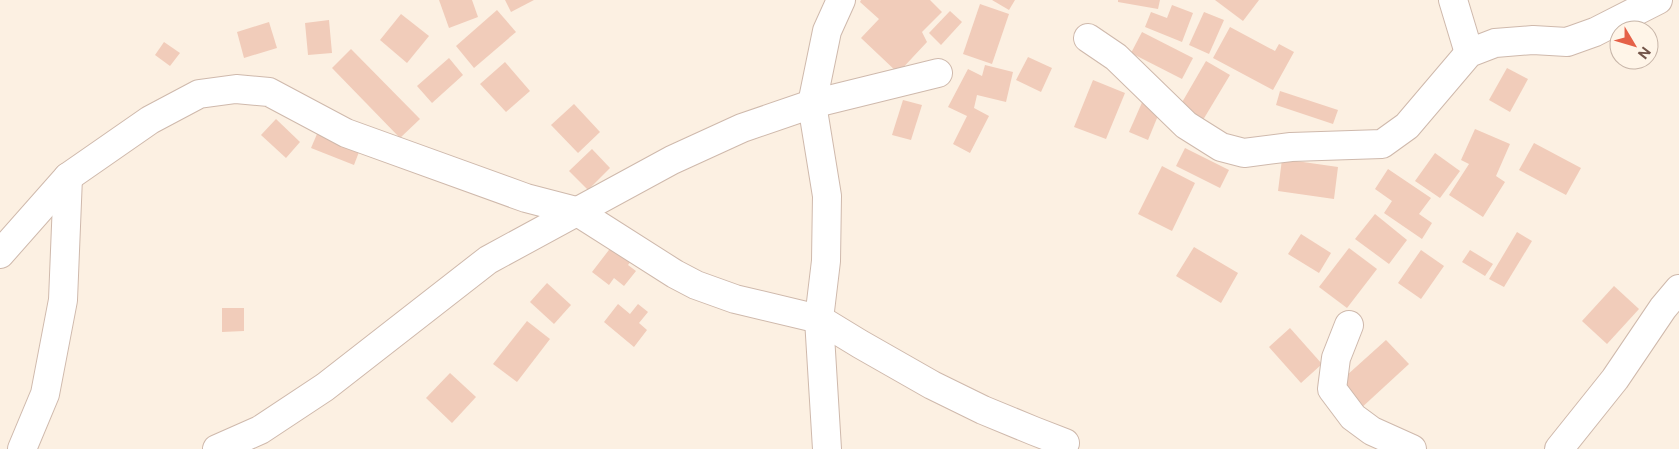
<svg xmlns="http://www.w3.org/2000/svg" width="1679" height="449" viewBox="0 0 1679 449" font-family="'Public Sans',sans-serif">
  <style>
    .building { fill: #f1ccba }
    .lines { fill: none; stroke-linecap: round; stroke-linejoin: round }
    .minor-casing { stroke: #cfb9ac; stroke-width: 30 }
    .minor { stroke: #fff; stroke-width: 28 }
  </style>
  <rect width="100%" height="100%" fill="#fcf0e2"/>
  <!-- building -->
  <g class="building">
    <polygon points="439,0 472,0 478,17 449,28"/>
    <polygon points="505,0 534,0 511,12"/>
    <polygon points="861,0 930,0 942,12 922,32 927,42 898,73 861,38 879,19 860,2"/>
    <polygon points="992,0 1015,0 1009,10"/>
    <polygon points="1118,0 1160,0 1158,9 1118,2"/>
    <polygon points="1215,0 1259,0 1243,21"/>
    <polygon points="980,4 1009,14 992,64 963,54"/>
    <polygon points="1172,5 1193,13 1182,42 1145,27 1151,12 1167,18"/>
    <polygon points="497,10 516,32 474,68 456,46"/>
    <polygon points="950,11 962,22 941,45 929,33"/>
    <polygon points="1204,12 1224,20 1209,54 1189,45"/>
    <polygon points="401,14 429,36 407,63 380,40"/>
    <polygon points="329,20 332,53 308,55 305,23"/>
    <polygon points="269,22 277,48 244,58 237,32"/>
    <polygon points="1230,27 1275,51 1279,44 1294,52 1273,90 1213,58"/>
    <polygon points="1142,32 1193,58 1182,79 1131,53"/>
    <polygon points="164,42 180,53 170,66 155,55"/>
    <polygon points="351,49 420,119 400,138 332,68"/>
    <polygon points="1028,57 1052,68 1041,92 1016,80"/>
    <polygon points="449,58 463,75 432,103 417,86"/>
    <polygon points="1206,61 1230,75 1200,125 1177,111"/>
    <polygon points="505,62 530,91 506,112 480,84"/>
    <polygon points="985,65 1013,72 1006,102 977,95 974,108 989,116 970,153 953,144 967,116 948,107 968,69 982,76"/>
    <polygon points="1507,68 1528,79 1510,112 1489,100"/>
    <polygon points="1093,80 1125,93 1106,139 1074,127"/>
    <polygon points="1280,91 1338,110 1333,124 1276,105"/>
    <polygon points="1144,98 1162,106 1148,140 1129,132"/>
    <polygon points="903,100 922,105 911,140 892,135"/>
    <polygon points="574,104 600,132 578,153 551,125"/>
    <polygon points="276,119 300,142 286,158 261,135"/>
    <polygon points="320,127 362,144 354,165 311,148"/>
    <polygon points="1475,129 1510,144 1496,176 1505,182 1483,217 1449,195 1469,164 1461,160"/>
    <polygon points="1534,143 1581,168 1566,195 1519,170"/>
    <polygon points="1185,148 1229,170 1220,188 1176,166"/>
    <polygon points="592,149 610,168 588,190 569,171"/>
    <polygon points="1435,153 1460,171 1440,198 1415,181"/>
    <polygon points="1282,159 1338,167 1334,199 1278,191"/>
    <polygon points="1162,166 1195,183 1172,231 1138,214"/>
    <polygon points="1388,169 1431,198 1419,214 1432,223 1422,239 1384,213 1392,201 1375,189"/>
    <polygon points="1375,214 1407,240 1389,264 1355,239"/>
    <polygon points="1517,232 1532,241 1504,287 1489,279"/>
    <polygon points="1301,234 1331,253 1319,273 1288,254"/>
    <polygon points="612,246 631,261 628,265 636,271 624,286 614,278 609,285 592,272"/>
    <polygon points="1194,247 1238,273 1221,303 1176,276"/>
    <polygon points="1349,248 1377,269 1347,308 1319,287"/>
    <polygon points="1421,250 1444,266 1421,299 1398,283"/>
    <polygon points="1470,250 1493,264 1485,276 1462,262"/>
    <polygon points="547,283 571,305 554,324 530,302"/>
    <polygon points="1614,286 1639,309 1607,344 1582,321"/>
    <polygon points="618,304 630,314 638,304 648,312 639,323 647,330 634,347 604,322"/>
    <polygon points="222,308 244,308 244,331 222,332"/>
    <polygon points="527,321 550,339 517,382 493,364"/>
    <polygon points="1290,328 1322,364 1301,383 1269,347"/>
    <polygon points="1386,340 1409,364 1359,410 1336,385"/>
    <polygon points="450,373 476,397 452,423 426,398"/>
  </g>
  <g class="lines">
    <defs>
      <g id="minor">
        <polyline points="1453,0 1469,53"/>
        <polyline points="1088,38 1116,57 1186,125 1221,147 1244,153 1291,147 1382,144 1407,126 1469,53 1495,43 1533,40 1567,42 1595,32 1658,0"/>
        <polyline points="0,254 68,177 150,120 199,94 236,89 269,92 346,133 526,198 576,211 675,274 696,285 735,299 819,319 860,344 932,385 983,410 1034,431 1065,443"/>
        <polyline points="1349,325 1336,358 1332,389 1353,417 1372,431 1412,449"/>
        <polyline points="22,449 45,394 63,300 68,177"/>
        <polyline points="217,449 260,430 325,387 488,260 672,160 742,128 812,104 938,73"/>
        <polyline points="827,449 819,319 826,261 827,196 812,104 827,31 841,0"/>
        <polyline points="1559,449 1615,379 1663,308 1679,289"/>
      </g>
    </defs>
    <!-- minor casing -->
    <use href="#minor" class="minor-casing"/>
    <!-- minor -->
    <use href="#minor" class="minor"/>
  </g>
  <!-- north arrow -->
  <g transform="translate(1634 45) rotate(128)"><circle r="24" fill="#fff5e8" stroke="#c7b5a8"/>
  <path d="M0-4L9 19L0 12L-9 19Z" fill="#e56148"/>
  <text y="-8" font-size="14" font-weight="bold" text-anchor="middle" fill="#735549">N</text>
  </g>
</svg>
